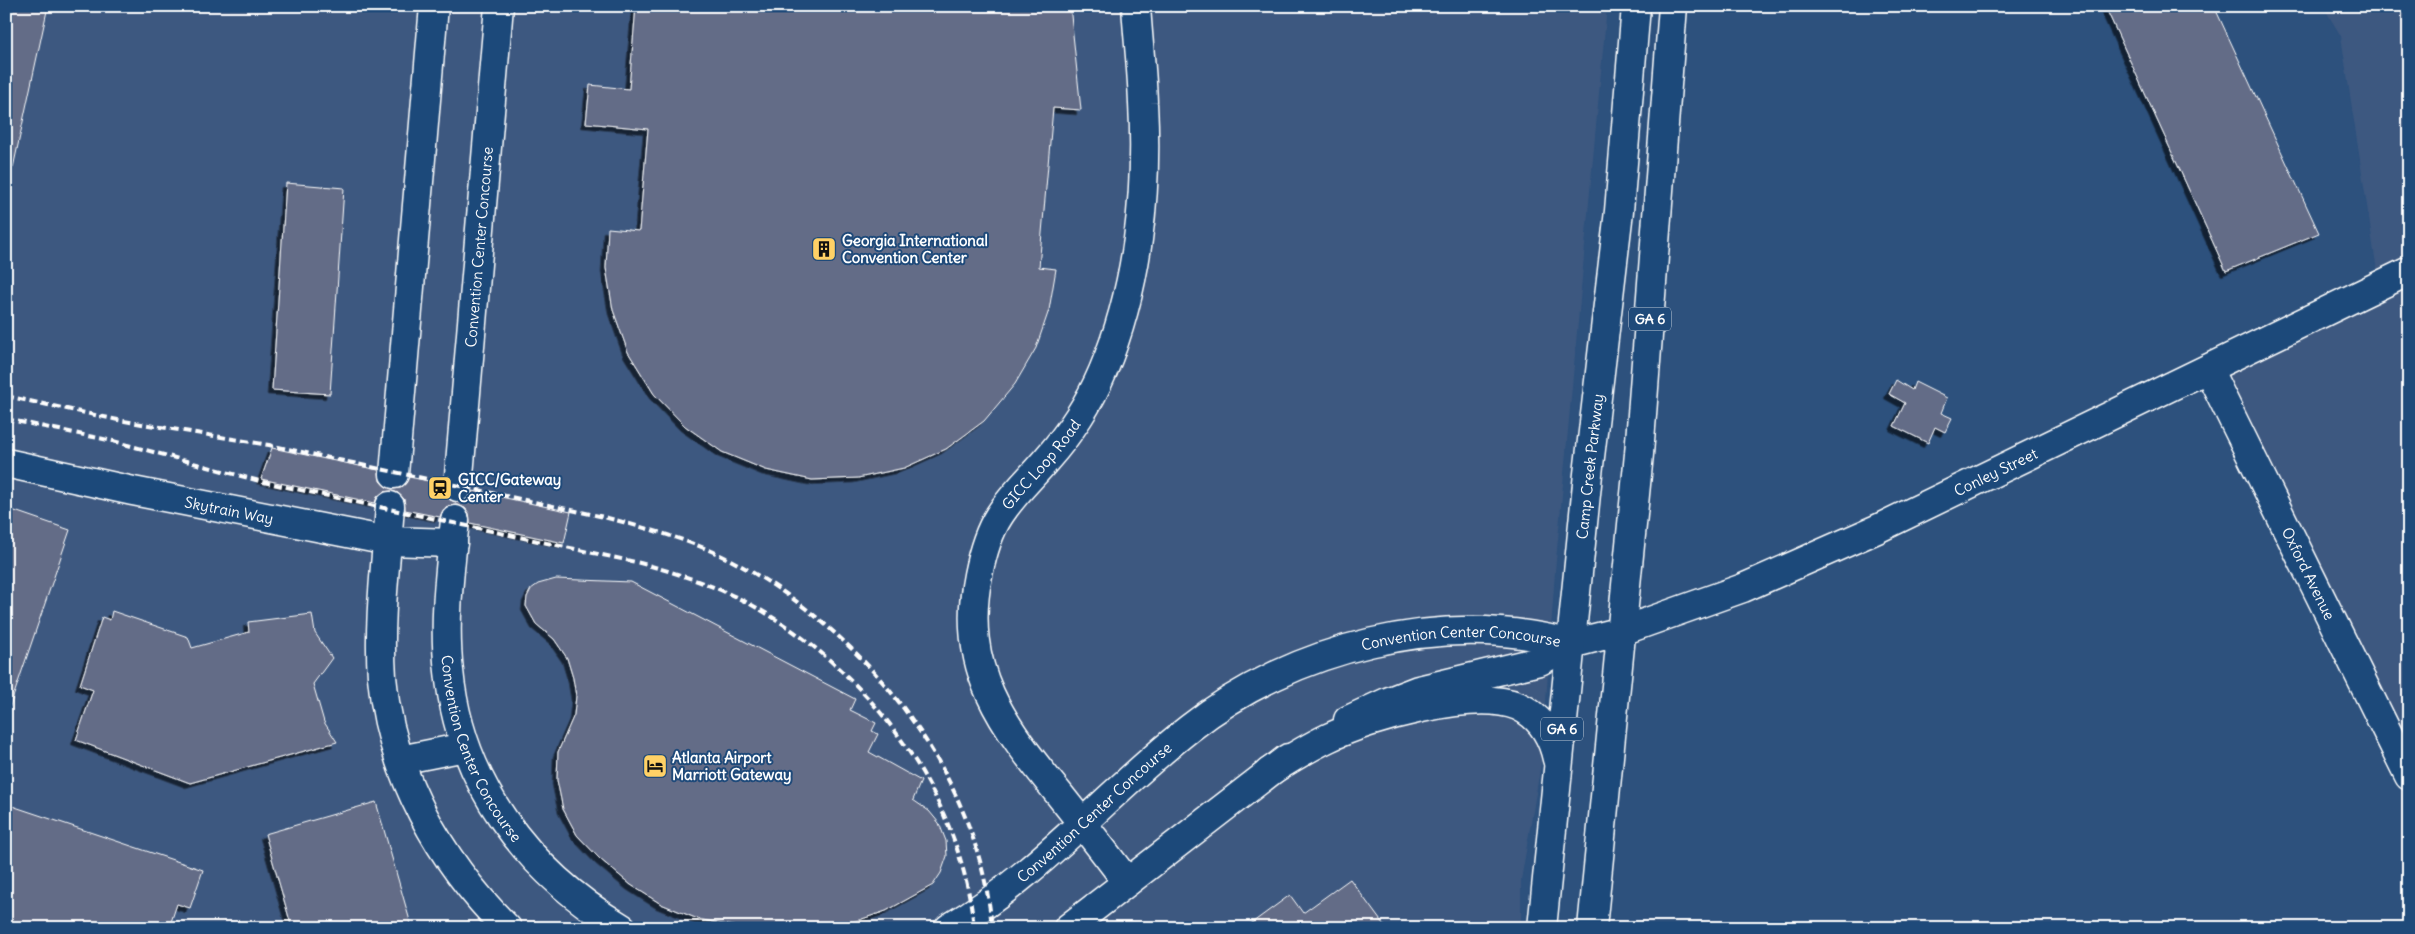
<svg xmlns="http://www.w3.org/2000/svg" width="2415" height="934" viewBox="0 0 2415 934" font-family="Delius,sans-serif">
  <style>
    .built { fill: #3e5980 }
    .building { fill: #646c87; stroke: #fff; filter: url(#shadow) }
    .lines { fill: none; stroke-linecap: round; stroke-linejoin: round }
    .minor-casing { stroke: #fff; stroke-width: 31 }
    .major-casing { stroke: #fff; stroke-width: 31 }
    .minor { stroke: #1f4a7a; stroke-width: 28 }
    .major { stroke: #1f4a7a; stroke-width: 28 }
    .rail { stroke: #fff; stroke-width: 4; stroke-dasharray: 8 4; stroke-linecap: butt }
    .labels { text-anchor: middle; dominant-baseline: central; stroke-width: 4; stroke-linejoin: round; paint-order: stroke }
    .shield { fill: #1f4a7a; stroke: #bcc9d7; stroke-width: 1 }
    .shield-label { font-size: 14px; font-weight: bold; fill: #fff }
    .poi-label { font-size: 15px; font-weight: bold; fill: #fff; stroke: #1f4a7a; text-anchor: start }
    .street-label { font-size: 15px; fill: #fff; stroke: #1f4a7a }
  </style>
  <defs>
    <filter id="shadow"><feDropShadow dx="-4.5" dy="4.5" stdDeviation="0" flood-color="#0009"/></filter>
  </defs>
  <rect width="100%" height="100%" fill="#2d517d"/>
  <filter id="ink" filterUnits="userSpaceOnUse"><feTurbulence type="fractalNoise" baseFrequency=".02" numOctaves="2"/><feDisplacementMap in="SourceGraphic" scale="10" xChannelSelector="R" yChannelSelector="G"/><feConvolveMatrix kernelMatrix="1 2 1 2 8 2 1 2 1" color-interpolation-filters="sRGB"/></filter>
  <g filter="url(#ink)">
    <!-- built -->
    <g class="built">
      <polygon points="6,6 1607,6 1555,571 1542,758 1521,880 1521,928 6,928"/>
      <polygon points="2323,6 2409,6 2409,793 2204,376 2380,290 2341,36"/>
    </g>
    <!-- building -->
    <g class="building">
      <polygon points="6,6 48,6 13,168 6,168"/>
      <polygon points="636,6 1070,6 1081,110 1053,108 1039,267 1056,269 1049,310 1036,348 1015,384 984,421 946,449 904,468 858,478 812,480 766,470 722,452 685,426 654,394 628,352 613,310 606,268 608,228 639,231 648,129 586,123 590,85 629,89"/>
      <polygon points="2105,6 2214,6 2319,233 2226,271"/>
      <polygon points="286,183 344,188 330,394 272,390"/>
      <polygon points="1896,380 1912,390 1915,382 1947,398 1941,413 1952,418 1945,432 1935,427 1928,443 1894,426 1905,403 1889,394"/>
      <polygon points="272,448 379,470 380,481 385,486 392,489 401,488 406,483 409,477 443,484 444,494 450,500 456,502 465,501 473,491 571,512 564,543 470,523 469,513 465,508 457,505 448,506 443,510 440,517 405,510 404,499 398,493 392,491 383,492 377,497 375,503 261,479"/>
      <polygon points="6,508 70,530 9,709 6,709"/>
      <polygon points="556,579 631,582 855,699 850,710 876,723 872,731 878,734 869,752 921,781 913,800 929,811 939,823 946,841 947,856 941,873 933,885 886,911 856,921 819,928 743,928 698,919 661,904 631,885 600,859 577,835 563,809 557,780 558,752 574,715 576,696 573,678 567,658 554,639 536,624 526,606 527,597 531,589 538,584"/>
      <polygon points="112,611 188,637 192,648 249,632 248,622 312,614 315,633 332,658 313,684 324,722 337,742 190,783 76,740 93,690 80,685 102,617 110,620"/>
      <polygon points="376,802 412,928 292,928 265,834"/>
      <polygon points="6,804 203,870 190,908 177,904 169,928 6,928"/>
      <polygon points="1350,879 1386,928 1245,928 1290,895 1303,913"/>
    </g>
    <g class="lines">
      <defs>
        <g id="minor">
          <path id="s1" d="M 2208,369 L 2409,776"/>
          <path id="s2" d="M 6,463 L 133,491 L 388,541 L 453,543"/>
          <polyline points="394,474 434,6"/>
          <path id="s3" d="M 458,487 L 499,6"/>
          <path d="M 390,506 C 386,563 378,620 382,677 C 390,773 440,861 507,928"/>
          <path id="s4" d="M 455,520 C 450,570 443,621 449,671 C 460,783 527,871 622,928"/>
          <path id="s5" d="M 1348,720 L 1387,702 L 1418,690 L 1540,661 L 1571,644 L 1622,631 L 1743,588 L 1877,529 L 2409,271"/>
          <polyline points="400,760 465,747"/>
          <path id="s6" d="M 1127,882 C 1105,852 1082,823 1059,794 C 1003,725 959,670 978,575 C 982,555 988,533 999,516 C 1012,495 1030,479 1046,460 C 1070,433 1089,404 1103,371 C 1138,288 1148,192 1143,103 C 1142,71 1138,39 1136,6"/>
          <path id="s7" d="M 949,928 C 1039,875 1108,792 1190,728 C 1293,647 1443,609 1571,644"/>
          <polyline points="1068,928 1288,758"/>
        </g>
        <g id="major">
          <path d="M 1269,772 C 1288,760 1307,748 1328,738 C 1370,718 1474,688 1518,706 C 1540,716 1552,736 1557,759"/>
          <path id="s8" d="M 1542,928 L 1588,474 L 1619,211 L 1636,6"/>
          <polyline points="1592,928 1639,454 1673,6"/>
        </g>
      </defs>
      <!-- minor casing -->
      <use href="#minor" class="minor-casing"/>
      <!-- major casing -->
      <use href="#major" class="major-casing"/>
      <!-- minor -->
      <use href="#minor" class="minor"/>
      <!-- major -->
      <use href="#major" class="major"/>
      <!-- rail -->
      <g class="rail">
        <path d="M 6,396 L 118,420 L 269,445 L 604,517 C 649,529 695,541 736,563 C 868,634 979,776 992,928"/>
        <path d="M 6,419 L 113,441 L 263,482 L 640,563 C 681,574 722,588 759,609 C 872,675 961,796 974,928"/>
      </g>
    </g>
  </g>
  <!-- icons -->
  <defs>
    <symbol id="building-square" viewBox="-11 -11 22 22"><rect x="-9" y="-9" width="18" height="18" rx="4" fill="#ffd166" stroke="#1f4a7a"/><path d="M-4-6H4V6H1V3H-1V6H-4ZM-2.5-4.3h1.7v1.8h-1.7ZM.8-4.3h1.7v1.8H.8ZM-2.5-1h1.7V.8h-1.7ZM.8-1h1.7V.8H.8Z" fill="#111"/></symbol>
    <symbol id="station-square" viewBox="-11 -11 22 22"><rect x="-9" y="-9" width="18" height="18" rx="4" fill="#ffd166" stroke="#1f4a7a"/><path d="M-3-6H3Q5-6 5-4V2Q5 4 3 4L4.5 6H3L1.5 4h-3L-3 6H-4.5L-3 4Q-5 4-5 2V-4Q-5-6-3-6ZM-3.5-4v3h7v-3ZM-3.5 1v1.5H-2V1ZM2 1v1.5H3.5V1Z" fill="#111"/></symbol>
    <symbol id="hotel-square" viewBox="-11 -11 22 22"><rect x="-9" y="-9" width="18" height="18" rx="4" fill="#ffd166" stroke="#1f4a7a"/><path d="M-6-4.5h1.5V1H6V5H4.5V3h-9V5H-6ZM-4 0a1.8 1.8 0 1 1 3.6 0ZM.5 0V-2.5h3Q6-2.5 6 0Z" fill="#111"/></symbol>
  </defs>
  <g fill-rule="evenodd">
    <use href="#building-square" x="810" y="235" width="28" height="28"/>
    <use href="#station-square" x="426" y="474" width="28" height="28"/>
    <use href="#hotel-square" x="641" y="752" width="28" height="28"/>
  </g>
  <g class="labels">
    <!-- shield labels -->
    <g class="shield">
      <rect x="1629" y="307.5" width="42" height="23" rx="4"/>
      <rect x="1541" y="717.5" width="42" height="23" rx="4"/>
    </g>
    <g class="shield-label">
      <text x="1650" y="319">GA 6</text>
      <text x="1562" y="729">GA 6</text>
    </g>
    <!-- poi labels -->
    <g class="poi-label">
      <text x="842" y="240">Georgia International<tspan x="842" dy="17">Convention Center</tspan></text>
      <text x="458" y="479">GICC/Gateway<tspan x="458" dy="17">Center</tspan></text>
      <text x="672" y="757">Atlanta Airport<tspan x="672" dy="17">Marriott Gateway</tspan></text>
    </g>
    <!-- street labels -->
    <g class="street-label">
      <text stroke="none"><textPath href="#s3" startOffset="241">Convention Center Concourse</textPath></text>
      <text stroke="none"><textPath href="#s6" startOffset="484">GICC Loop Road</textPath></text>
      <text stroke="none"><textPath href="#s8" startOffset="464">Camp Creek Parkway</textPath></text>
      <text stroke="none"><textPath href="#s5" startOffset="696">Conley Street</textPath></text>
      <text stroke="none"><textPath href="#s2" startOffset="228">Skytrain Way</textPath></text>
      <text stroke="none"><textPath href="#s1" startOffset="228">Oxford Avenue</textPath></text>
      <text stroke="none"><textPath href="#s7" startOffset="606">Convention Center Concourse</textPath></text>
      <text stroke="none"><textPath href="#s4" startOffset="236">Convention Center Concourse</textPath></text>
      <text stroke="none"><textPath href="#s7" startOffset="186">Convention Center Concourse</textPath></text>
    </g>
  </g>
  <!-- margin -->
  <rect width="2415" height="934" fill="none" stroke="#1f4a7a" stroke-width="25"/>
  <rect x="12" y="12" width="2390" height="909" fill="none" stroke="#fff" stroke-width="2" filter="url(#ink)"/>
</svg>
